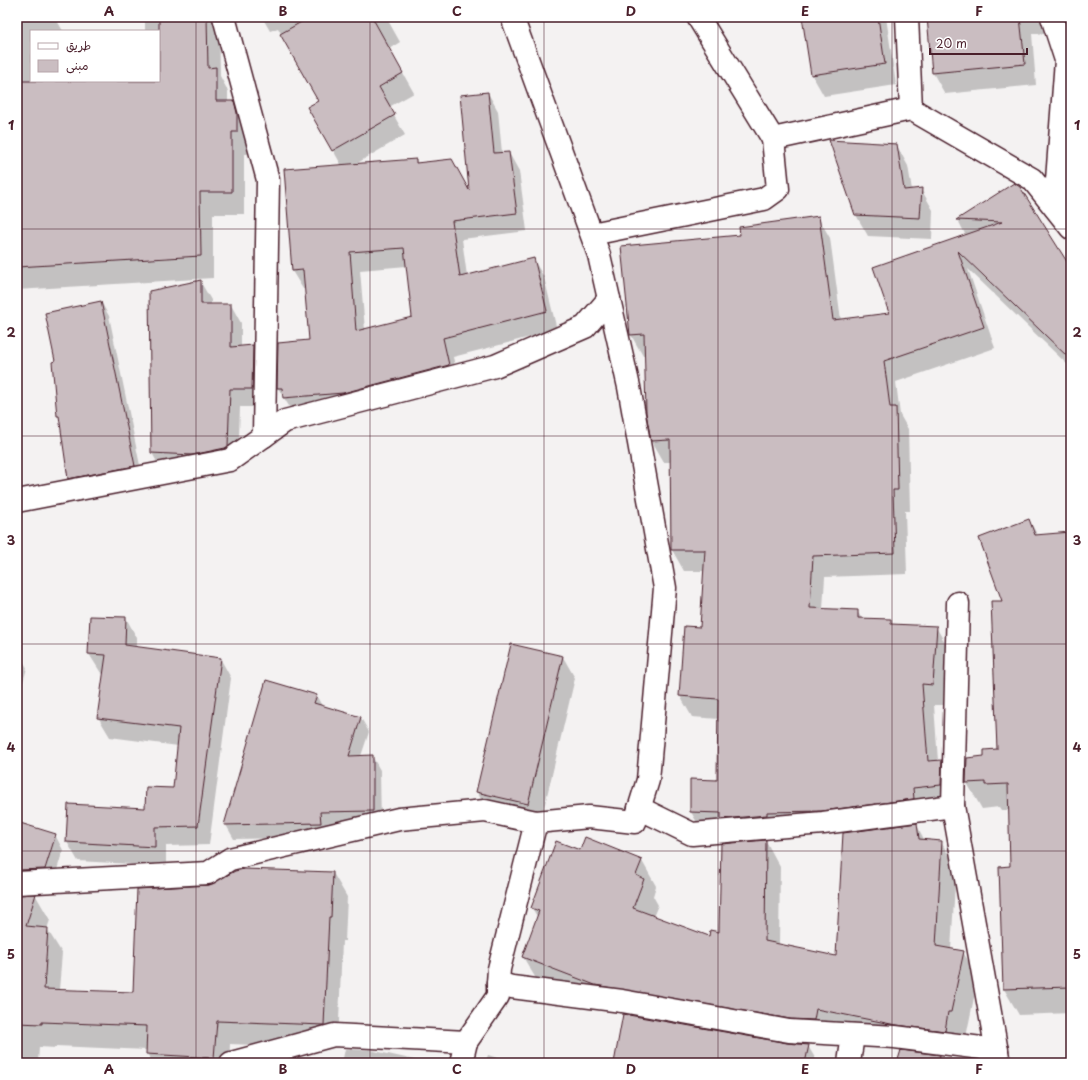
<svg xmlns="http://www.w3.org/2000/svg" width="1088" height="1080" viewBox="0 0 1088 1080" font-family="'Playpen Sans','Playpen Sans Arabic',sans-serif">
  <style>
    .shadow { fill: #0003; fill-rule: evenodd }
    .building { fill: #cabdc1; stroke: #4a1f2b; fill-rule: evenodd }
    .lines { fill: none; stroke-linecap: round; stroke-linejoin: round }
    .minor-casing { stroke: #4a1f2b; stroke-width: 25 }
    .minor { stroke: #fff; stroke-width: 22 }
    .grid { fill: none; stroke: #4a1f2b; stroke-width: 1; stroke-opacity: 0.55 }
    .neatline { fill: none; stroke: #4a1f2b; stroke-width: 1.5 }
    .grid-label { font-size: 13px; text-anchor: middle; font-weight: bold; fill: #4a1f2b }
  </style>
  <rect width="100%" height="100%" fill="#f4f2f2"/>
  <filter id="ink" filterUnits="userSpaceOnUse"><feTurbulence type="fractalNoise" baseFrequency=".025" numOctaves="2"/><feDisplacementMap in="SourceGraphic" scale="8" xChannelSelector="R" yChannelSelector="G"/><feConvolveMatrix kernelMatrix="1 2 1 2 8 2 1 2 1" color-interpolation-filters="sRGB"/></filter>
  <g filter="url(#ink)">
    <!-- shadow -->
    <g class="shadow">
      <polygon points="42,17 55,17 63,31 31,31 31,81 159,81 159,31 145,31 145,17 219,17 220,76 228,91 228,102 233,102 246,124 249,136 249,154 244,154 244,214 213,214 213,278 17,290 17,20"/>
      <path d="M 262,17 L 386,17 L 400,42 L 389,49 L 414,93 L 389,107 L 405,135 L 354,165 L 416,160 L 418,164 L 471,194 L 488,93 L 498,111 L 502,153 L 509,153 L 519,171 L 527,231 L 462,239 L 467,276 L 533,259 L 544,277 L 557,330 L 453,357 L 459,383 L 295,416 L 278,388 L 279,343 L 310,341 L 306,289 L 303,289 L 292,271 L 342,166 L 309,108 L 319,102 L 278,28 L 270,31 ZM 407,266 L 414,318 L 365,330 L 360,270 Z"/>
      <polygon points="803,17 886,17 896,85 824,96 812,75"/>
      <polygon points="928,17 1071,17 1071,27 1067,25 1060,26 1053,33 1032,34 1036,85 945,94 933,73"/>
      <polygon points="896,144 908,166 912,190 921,189 933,210 932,239 868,236 856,215"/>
      <polygon points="1014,184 1071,269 1071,368 968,269 995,348 896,382 900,415 908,429 910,511 905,511 907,574 825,577 823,609 857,611 862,619 890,620 893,625 936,627 948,648 945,705 934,705 938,761 941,761 953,782 953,806 703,833 691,812 691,780 718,781 719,719 692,717 680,696 701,628 705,571 684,571 672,550 671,462 664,462 652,441 646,356 643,356 631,335 622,247 741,236 818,217 830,238 841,320 890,314 966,236 958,220"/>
      <polygon points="200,281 211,300 211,305 231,305 241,323 241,347 252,346 263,364 262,407 240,407 238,465 162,471 152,453"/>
      <polygon points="101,302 109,316 143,480 77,492 68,478 61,421 58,416 56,362"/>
      <polygon points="1029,520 1038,536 1071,533 1071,1013 1019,1015 1004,989 1000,868 1011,867 1009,810 1001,810 999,807 982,809 967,783 985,757 998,750 1003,602"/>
      <polygon points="126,618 137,638 137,647 220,658 231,678 209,845 166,846 166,866 78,861 67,842 146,809 174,789 178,746 110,737 98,717 104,674 101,673 89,654"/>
      <polygon points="17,650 27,668 17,703"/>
      <polygon points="563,657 575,678 540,825 489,813 477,792"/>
      <polygon points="267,681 316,695 322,706 361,718 369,732 361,756 372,756 380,770 381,825 328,837 234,839 226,825"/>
      <polygon points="17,823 55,835 63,850 53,883 17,881"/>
      <polygon points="916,824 925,841 941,842 956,867 951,950 963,952 978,978 966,1037 831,1034 828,1045 807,1044 611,1010 538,982 523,957 538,918 532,908 581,851 585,839 642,861 656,886 653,896 658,905 653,917 709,938 720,933 766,841 780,867 779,945 837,957"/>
      <polygon points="333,873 347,897 345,941 342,941 338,1048 230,1044 229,1063 152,1063 147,1053 147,1050 56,1046 56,1048 39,1047 38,1063 17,1063 17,896 36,896 50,920 47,929 62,953 59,990 134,993 209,886"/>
      <polygon points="787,1044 808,1046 818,1063 615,1063"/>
      <polygon points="345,1049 370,1050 428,1063 342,1063"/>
      <polygon points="488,1055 510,1062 510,1063 485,1063"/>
      <polygon points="939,1056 942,1062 946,1063 898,1063"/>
    </g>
    <!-- building -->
    <g class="building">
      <polygon points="159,17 207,17 208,68 216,67 216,101 234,101 237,113 237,132 232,132 232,192 200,192 201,256 17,267 17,81 159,81"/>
      <polygon points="310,17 372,17 403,73 379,87 395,115 332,151 307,107 318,101 280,34"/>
      <polygon points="802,17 878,17 885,64 811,75"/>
      <polygon points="927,17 1020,17 1025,64 932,73"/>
      <path d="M 488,92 L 494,153 L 509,152 L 517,213 L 452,221 L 460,277 L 534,258 L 547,311 L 443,338 L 449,365 L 343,393 L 283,398 L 282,388 L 277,388 L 278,343 L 309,340 L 303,270 L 292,271 L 284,169 L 416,159 L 416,163 L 452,159 L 469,190 L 460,95 ZM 404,248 L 412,317 L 356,331 L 350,252 Z"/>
      <polygon points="829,140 897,144 904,190 922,188 920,218 855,215"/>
      <polygon points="1014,183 1020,187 1071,268 1071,360 958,251 984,327 884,361 890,407 896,407 898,490 893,490 895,553 813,556 810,608 858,610 858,618 891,619 891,624 937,626 933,685 922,684 928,761 942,760 941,785 913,788 914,799 822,811 767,812 767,815 721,819 721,813 690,812 690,779 717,780 718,699 679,696 684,626 700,627 705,550 671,550 670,440 651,441 646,413 644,334 630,335 621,246 740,235 739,227 819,216 833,320 889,313 873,267 1002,222 956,220"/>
      <polygon points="201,280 201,304 231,304 231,347 253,345 252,389 230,389 228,446 225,448 192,455 151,453 149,291"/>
      <polygon points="101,301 135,466 68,479 59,416 57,416 52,362 55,361 45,313"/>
      <polygon points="1029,519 1035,535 1071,532 1071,987 1003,989 999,867 1010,866 1008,784 985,785 985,782 966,783 967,758 984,756 984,750 997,749 991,601 1002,601 979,538"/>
      <polygon points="90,616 126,617 125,645 221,658 198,826 155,827 155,847 66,842 68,804 145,808 146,787 173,788 179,728 97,718 106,655 88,654"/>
      <polygon points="511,644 563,656 528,804 476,792"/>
      <polygon points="266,680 317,695 314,703 361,717 349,756 373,755 373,811 320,812 321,823 224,825"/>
      <polygon points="17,822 56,834 45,869 17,870"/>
      <polygon points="917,823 919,839 942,841 936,946 964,951 951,1012 948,1012 945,1031 896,1025 816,1009 814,1020 790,1019 595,985 522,957 539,911 531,908 556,841 580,850 585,837 642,860 636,875 644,879 633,908 709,936 710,930 719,932 721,844 766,840 765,941 836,956 843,833"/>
      <polygon points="244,869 333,872 331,917 329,917 324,1025 217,1021 214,1058 146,1054 147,1026 42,1022 42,1024 17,1023 17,895 36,894 26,926 48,928 44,989 133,992 137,889 209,885 235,871"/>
      <polygon points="623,1014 787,1043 809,1045 805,1063 614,1063"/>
      <polygon points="901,1050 940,1055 939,1063 897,1063"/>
    </g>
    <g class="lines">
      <defs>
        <g id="minor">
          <polyline points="224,17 268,180 264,436"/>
          <polyline points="698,17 773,139 911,109 1032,179 1071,228"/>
          <polyline points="907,17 911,109"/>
          <polyline points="1052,17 1066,60 1055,207"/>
          <polyline points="592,234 764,199 778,189 773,139"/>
          <polyline points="17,501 230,460 285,421 495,366 585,327 609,299"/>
          <polyline points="953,806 958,603"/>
          <polyline points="639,808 692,834 823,823 953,806 999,1063"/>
          <polyline points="536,822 499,969 498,983 512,987 622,1001 789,1031 895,1037 997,1050"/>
          <polyline points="17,883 208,873 230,859 399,819 485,811 536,822 589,817 635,822 648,780 665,588 629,387 599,255 512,17"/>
          <polyline points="231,1063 334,1035 466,1042"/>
          <polyline points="461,1063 466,1042 498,996 498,983"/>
          <polyline points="849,1063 853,1035"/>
        </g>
      </defs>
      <!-- minor casing -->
      <use href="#minor" class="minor-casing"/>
      <!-- minor -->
      <use href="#minor" class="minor"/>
    </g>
  </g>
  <!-- grid -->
  <path class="grid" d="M 196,17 L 196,1063M 370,17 L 370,1063M 544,17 L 544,1063M 718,17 L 718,1063M 892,17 L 892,1063M 17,229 L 1071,229M 17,436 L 1071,436M 17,644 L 1071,644M 17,851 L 1071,851"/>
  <!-- margin -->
  <rect width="1088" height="1080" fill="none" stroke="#fff" stroke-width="44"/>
  <!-- legend -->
  <rect x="30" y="30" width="130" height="52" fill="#ffffff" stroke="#b7a5aa"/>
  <rect x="38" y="43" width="20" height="6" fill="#ffffff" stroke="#b7a5aa"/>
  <text x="66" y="50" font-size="12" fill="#4a1f2b">طريق</text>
  <rect x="38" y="60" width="20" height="12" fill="#cabdc1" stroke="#b7a5aa"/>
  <text x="66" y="70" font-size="12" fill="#4a1f2b">مبنى</text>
  <!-- scale -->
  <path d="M930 48v6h97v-6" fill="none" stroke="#4a1f2b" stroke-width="2"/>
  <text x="936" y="48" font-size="12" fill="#4a1f2b" stroke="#ffffff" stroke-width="3" paint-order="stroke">20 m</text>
  <rect x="22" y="22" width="1044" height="1036" class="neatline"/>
  <g class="grid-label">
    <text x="109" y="16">A</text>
    <text x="283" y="16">B</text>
    <text x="457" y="16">C</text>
    <text x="631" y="16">D</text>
    <text x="805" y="16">E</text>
    <text x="979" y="16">F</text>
    <text x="11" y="130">1</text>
    <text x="1077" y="130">1</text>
    <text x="11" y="337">2</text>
    <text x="1077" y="337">2</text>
    <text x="11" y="545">3</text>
    <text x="1077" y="545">3</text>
    <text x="11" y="752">4</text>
    <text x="1077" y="752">4</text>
    <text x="11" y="959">5</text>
    <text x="1077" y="959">5</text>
    <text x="109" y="1074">A</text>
    <text x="283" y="1074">B</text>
    <text x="457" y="1074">C</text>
    <text x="631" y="1074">D</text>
    <text x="805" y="1074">E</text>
    <text x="979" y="1074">F</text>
  </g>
</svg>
